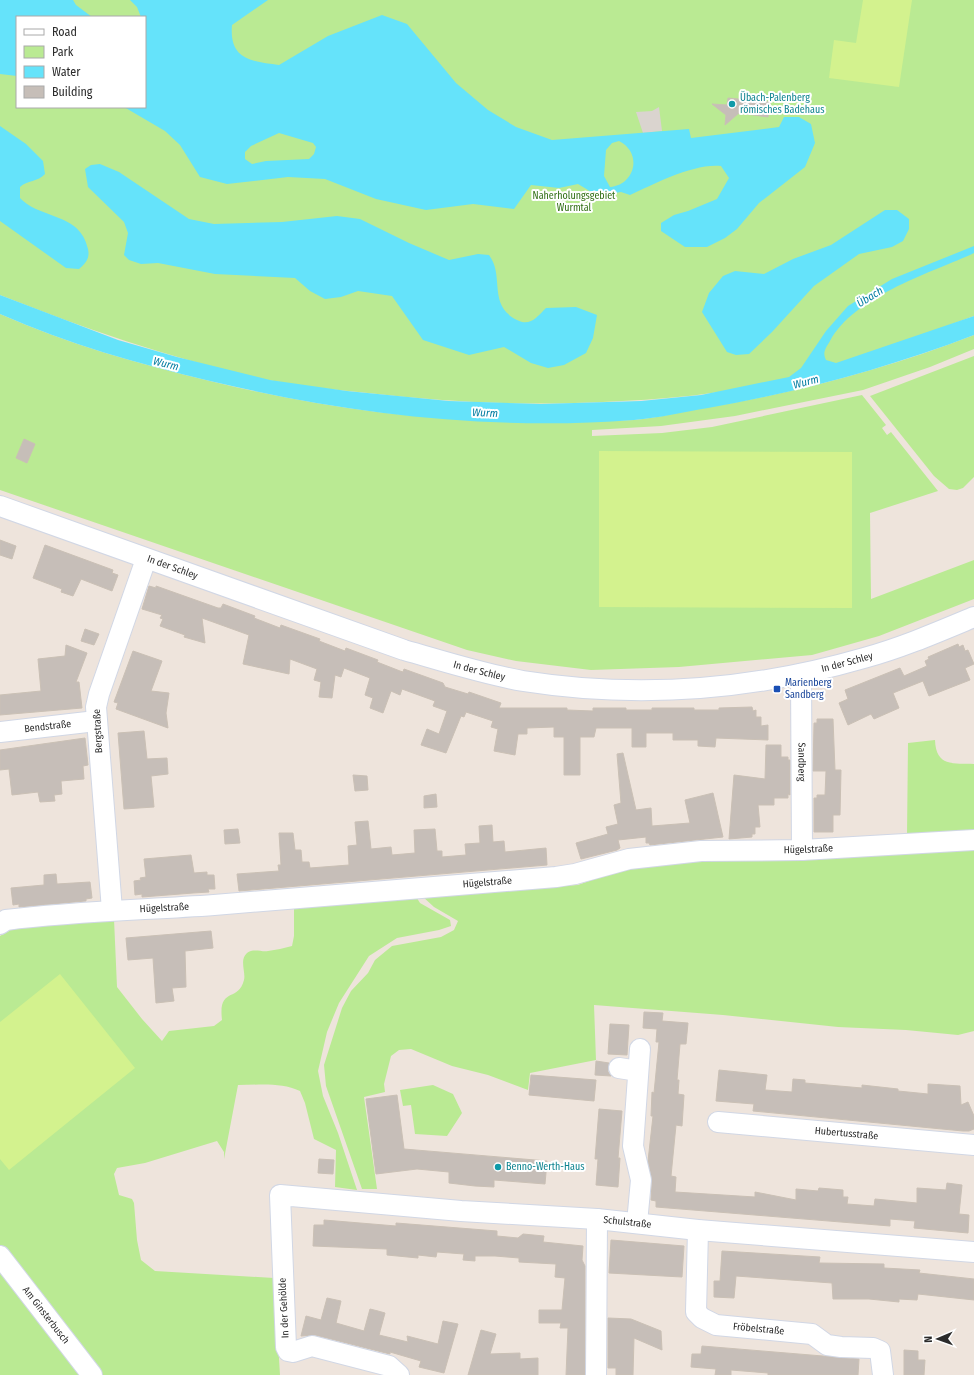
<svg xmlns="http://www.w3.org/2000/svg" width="974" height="1375" viewBox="0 0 974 1375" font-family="'Fira Sans Condensed',sans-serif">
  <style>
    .green { fill: #baea93; fill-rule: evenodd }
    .pitch { fill: #d3f28e }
    .plaza { fill: #dad4cf }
    .water { fill: #65e3fa; fill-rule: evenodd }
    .building { fill: #c6beb8; stroke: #cac0b5 }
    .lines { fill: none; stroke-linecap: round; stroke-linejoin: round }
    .minor-casing { stroke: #d1d7e5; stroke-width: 22 }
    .minor { stroke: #fff; stroke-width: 20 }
    .culture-dot { fill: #0f9aa8; stroke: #fff; stroke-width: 1.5 }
    .transit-dot { fill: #1a4fb4; stroke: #fff; stroke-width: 1.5 }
    .labels { text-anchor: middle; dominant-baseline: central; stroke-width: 4; stroke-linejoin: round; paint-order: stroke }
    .culture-label { font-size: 10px; fill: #0d838f; stroke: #fff; text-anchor: start }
    .park-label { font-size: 10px; fill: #316f14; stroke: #fff }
    .street-label { font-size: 10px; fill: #2b2b2b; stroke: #fff }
    .transit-label { font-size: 10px; fill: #164399; stroke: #fff; text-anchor: start }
    .water-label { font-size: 11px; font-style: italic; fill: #027ca1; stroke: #fff }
  </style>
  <rect width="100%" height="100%" fill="#eee4dc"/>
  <!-- green -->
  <g class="green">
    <path d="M 0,0 L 974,0 L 974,316 C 909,340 841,366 773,382 C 708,397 641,401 574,403 C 505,405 436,401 368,393 C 335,390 301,386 268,380 C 175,360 88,330 0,295 ZM 17,17 L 145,17 L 145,107 L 17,107 Z"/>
    <path d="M 0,314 C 68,344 139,364 210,381 C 334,411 451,425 579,421 C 597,421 615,421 634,420 C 657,418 680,412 703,408 C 796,393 886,369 974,335 L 974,349 L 930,367 L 863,390 L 735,416 L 661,426 L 592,430 L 592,436 L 662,433 L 712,427 L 862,395 L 886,425 L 882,428 L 887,435 L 891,432 L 938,491 L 870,513 L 871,599 L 974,560 L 974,599 L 879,636 L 812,655 L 679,667 L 591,670 L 516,661 L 467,650 L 0,490 Z"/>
    <polygon points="974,356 974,477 963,488 957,490 949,489 934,476 870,396"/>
    <path d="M 935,740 C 936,767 953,763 974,764 L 974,832 L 907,836 L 908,743 Z"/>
    <polygon points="974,849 974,1031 958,1035 906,1030 838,1027 723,1015 594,1005 596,1060 530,1073 528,1090 488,1075 452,1066 411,1049 399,1050 391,1056 384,1084 385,1092 364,1097 377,1189 362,1189 326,1086 324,1065 342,1008 351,991 368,973 375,960 392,946 441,937 454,930 458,921 434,907 422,896 578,885 631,866 735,857"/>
    <path d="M 415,895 L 420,903 L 450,920 L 451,926 L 439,930 L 397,938 L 369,956 L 339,1003 L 327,1032 L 318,1071 L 323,1096 L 338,1133 L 357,1190 L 335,1187 L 336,1150 L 314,1139 L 305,1103 L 300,1091 C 281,1082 259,1085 238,1085 L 224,1159 L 224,1152 L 217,1141 L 145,1163 L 117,1168 L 114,1174 L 119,1195 L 132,1199 L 134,1203 L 137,1240 L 141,1260 L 155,1271 L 274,1278 L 280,1375 L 95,1375 L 0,1250 L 0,936 L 16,927 L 114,919 L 117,987 L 142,1019 L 162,1041 L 169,1031 L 214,1026 L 222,1020 C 218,986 238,1003 244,980 C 246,972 239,960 247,953 C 253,948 261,952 268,951 C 276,950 284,948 292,946 L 294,936 L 294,909 Z"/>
    <polygon points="433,1085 453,1094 462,1113 447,1136 415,1134 411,1105 403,1106 400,1090"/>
    <polygon points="0,1261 88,1375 0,1375"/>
  </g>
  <!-- pitch -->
  <g class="pitch">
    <polygon points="863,0 912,0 899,87 829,78 834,40 856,43"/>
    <polygon points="599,451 852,452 852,608 599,607"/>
    <polygon points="60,974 135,1068 9,1170 0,1159 0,1022"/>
  </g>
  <!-- plaza -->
  <polygon class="plaza" points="659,107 662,131 643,133 636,112 652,111"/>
  <!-- water -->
  <g class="water">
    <polygon points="0,0 73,0 76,5 92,17 17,17 17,76 0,74"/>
    <path d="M 130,0 L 268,0 L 232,25 C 229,60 251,61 279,65 L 328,36 L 382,15 L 407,24 L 456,83 L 488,110 L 516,127 L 552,140 L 689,129 L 691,138 L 779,127 L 784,117 L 799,117 L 811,124 L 815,143 L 805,167 L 759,203 L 737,229 L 725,238 L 707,247 L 685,247 L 661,231 L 661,223 L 674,215 L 688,211 L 717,199 L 729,178 L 721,166 C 694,163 654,184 630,195 L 621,192 L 598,196 L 578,184 L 559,188 L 531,185 L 514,209 L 473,204 L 426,210 L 376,199 L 325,179 L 288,177 L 227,184 L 200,177 L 180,145 L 165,131 L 124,107 L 145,107 L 145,17 L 141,17 L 137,7 ZM 279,133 L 313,143 L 316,147 L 314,154 L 309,159 L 266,161 L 252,164 L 245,159 L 245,152 L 251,146 ZM 619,141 C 643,153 635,185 610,187 L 604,176 L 606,150 L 612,143 Z"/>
    <path d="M 0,126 L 26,144 L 43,161 L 45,174 C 38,182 27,180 20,187 L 20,198 C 41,220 80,212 88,249 C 90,258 86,263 79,269 L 66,268 L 0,221 Z"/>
    <path d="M 100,164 L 119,172 L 189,219 L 214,224 L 282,222 L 337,216 L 360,219 L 409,243 L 449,260 L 478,254 L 489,255 C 505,276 487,305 517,320 C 530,327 537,317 546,308 L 576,307 L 597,315 L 593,338 L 586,353 L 564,365 L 548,368 L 531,363 L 504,347 L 469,355 L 423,340 L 392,296 L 358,291 L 341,297 L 325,299 L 310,291 L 295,278 L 215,274 L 158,263 L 141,264 L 129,260 L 124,255 L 128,233 L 124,222 L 88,187 L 85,169 L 91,165 Z"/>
    <polygon points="885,210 897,210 909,219 909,229 903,241 892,247 859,254 814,286 772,332 749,354 736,355 727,352 702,312 709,293 723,276 735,271 764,274 793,259 831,245"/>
    <path d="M 974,246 L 974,253 L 970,255 C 927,274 854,297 830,341 C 826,348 822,352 826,360 L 836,363 L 974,316 L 974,335 C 888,368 799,392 708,408 C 684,412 659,418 634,420 C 491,431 349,414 210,381 C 139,364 68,344 0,314 L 0,295 L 118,340 L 177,357 L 270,380 L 347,391 L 449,401 L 541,404 L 641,401 L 701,395 L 789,377 L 801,368 L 826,331 L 848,306 L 892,279 Z"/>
  </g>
  <!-- building -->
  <g class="building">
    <polygon points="728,98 770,102 768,117 739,113 725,125 726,115 712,104 727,105"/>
    <polygon points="24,439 35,444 27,463 16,458"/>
    <polygon points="0,540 16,546 12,559 0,555"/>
    <polygon points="45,545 113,570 112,573 118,575 112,591 81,579 73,596 61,592 62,589 33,578"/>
    <polygon points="149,586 156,588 156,586 218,608 221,608 223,604 255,616 254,618 280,628 281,625 320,639 319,641 345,651 346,648 378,660 377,662 400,671 403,672 404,669 443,683 445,687 468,694 469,692 501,703 499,708 567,708 567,710 593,711 593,708 626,708 626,710 652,710 652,708 694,708 694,710 719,710 719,708 752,707 753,711 756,710 756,717 761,717 761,726 768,725 768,740 716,738 715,747 698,746 698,740 673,740 673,733 646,733 646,747 632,747 632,728 596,728 594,737 580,737 580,775 564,775 564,737 554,737 554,727 527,728 527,734 518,734 515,755 494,751 498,729 491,727 493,721 466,712 464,717 461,716 446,753 421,745 427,729 439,734 447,711 433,706 435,701 402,689 400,695 391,691 383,713 370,708 373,698 365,695 370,678 344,668 341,677 335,675 332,698 319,697 321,682 314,680 317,669 290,659 289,674 243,664 249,635 202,618 205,643 184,637 185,635 160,626 163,619 160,618 162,615 142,609"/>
    <polygon points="85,629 99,634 94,645 81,641"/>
    <polygon points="958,644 959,647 963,645 965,651 968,650 974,664 965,668 970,680 929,696 923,681 893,693 899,708 874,719 871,714 848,725 839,703 848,699 845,690 900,668 904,676 927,666 925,661 929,659 928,657"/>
    <polygon points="66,645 87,653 76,682 79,682 82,708 0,715 0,695 41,691 38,659 65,656"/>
    <polygon points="133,651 162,661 151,691 169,693 166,713 168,728 116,709 118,703 114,702"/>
    <polygon points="817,719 833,719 835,770 841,770 840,815 833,815 833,832 814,832 814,798 817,798 817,795 825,795 826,771 813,771 814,723 817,723"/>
    <polygon points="144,731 147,759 167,758 168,774 151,776 154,807 124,809 118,733"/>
    <polygon points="85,738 88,765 83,766 84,779 61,781 62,794 54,795 55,801 40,802 38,792 12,795 9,769 0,770 0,750"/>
    <polygon points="766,745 781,745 781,757 788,757 788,760 790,760 790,795 788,794 788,798 774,798 774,805 758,805 760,827 755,827 755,834 752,834 752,837 729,839 734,775 765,779"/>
    <polygon points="623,753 636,810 651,808 652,826 690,823 685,800 713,793 723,837 650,845 649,843 646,843 646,837 618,840 620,848 617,850 581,859 576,843 608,834 606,827 618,824 614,805 621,803 617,754"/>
    <polygon points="353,775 367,776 368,790 355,791"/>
    <polygon points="436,794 437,807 424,808 424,796"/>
    <polygon points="368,821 371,849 391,847 392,855 415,853 414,830 435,829 437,851 442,851 442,857 466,855 465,844 480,843 479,826 492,825 493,842 504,841 505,852 546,848 547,865 239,891 237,874 279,871 278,865 281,865 279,833 293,833 295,850 301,850 302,862 309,862 310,868 349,865 348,846 357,845 355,822"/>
    <polygon points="238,829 240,843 225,844 224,830"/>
    <polygon points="191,855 194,873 207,872 207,875 214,875 215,889 208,889 209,892 193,893 142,897 142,894 135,895 134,881 141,880 140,878 146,877 144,859"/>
    <polygon points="56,874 57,884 90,882 92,898 86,899 86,901 19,907 19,904 13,905 11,888 44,885 44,875"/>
    <polygon points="211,931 213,948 185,951 186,987 172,988 174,1001 156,1003 153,958 128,960 126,938"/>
    <polygon points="644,1012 663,1013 662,1021 688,1023 686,1044 680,1044 677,1080 679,1080 678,1094 684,1095 682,1126 676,1125 671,1176 676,1177 675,1192 755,1197 755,1192 796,1200 796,1189 818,1191 819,1188 843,1190 843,1197 848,1197 847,1204 874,1206 875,1199 917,1203 917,1188 946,1190 947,1183 962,1185 959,1214 969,1215 968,1233 914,1228 915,1221 890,1219 890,1226 656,1207 656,1201 651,1200 652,1181 648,1161 653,1116 651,1116 652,1092 654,1093 659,1042 656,1042 657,1029 643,1028"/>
    <polygon points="610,1024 629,1025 627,1055 608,1054"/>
    <polygon points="596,1061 609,1063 608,1072 611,1076 595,1075"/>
    <polygon points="719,1070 767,1075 765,1090 792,1092 793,1079 805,1080 805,1083 862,1088 862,1085 898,1089 898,1091 928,1094 928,1084 960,1086 961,1105 968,1102 974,1116 974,1129 969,1131 963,1131 753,1111 754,1104 716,1101"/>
    <polygon points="531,1075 596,1080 594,1101 529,1095"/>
    <polygon points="397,1095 404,1149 547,1161 545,1184 494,1180 494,1187 475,1186 449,1183 449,1172 417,1169 376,1174 366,1099"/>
    <polygon points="599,1109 622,1111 618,1158 620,1158 618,1187 596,1185 598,1159 595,1159"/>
    <polygon points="319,1159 334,1160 333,1174 318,1173"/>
    <polygon points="324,1220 396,1226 396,1223 497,1231 497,1236 518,1238 523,1234 544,1236 543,1242 583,1246 582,1260 585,1266 585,1375 566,1375 568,1328 560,1328 561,1323 539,1323 539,1310 562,1310 565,1278 555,1277 556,1264 519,1262 519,1258 495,1256 475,1256 475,1261 463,1260 464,1254 437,1252 436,1257 418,1255 418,1258 387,1255 387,1249 313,1246 314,1225 324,1225"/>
    <polygon points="611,1240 684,1246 682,1277 609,1273"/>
    <polygon points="722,1251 820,1257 819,1263 884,1264 884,1268 920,1270 919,1273 974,1279 974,1300 918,1294 917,1300 899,1299 899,1302 869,1299 833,1299 832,1283 736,1276 734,1298 714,1297 714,1281 720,1281"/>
    <polygon points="327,1298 341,1301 336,1323 364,1331 370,1309 378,1311 385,1313 379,1335 408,1342 407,1336 438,1344 443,1321 458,1324 444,1373 419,1367 421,1361 390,1352 390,1354 315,1335 301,1336 306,1316 321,1320"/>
    <polygon points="608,1318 631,1319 661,1331 662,1350 634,1338 633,1375 616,1375 616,1368 608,1368"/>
    <polygon points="481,1330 496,1334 490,1354 520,1353 520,1359 538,1358 538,1375 468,1375"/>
    <polygon points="702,1346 859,1359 858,1375 768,1375 768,1373 731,1370 731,1375 715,1375 716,1369 691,1367 692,1354 701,1354"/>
    <polygon points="904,1350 918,1351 918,1360 925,1360 924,1375 904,1375"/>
  </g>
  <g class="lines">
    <defs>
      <g id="minor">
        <path id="s1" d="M 0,506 L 404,650 C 443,661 483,674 523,681 C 637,699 753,690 864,658 C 901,648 938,632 974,617"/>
        <path id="s2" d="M 801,674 L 802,850"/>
        <path id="s3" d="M 0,732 L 96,721"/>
        <polyline points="112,910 96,707 99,694 146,559"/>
        <path id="s4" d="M 0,924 L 6,920 C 75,911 145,910 214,905 C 328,896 442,886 556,877 L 575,874 L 629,859 L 701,851 L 802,850 L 974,840"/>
        <polyline points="619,1068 638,1071"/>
        <path id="s5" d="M 718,1122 L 974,1145"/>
        <polyline points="637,1223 641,1180 633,1146 640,1049"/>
        <path id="s6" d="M 698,1230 L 696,1312 L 702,1318 L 716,1325 L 812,1334 L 827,1345 L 841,1347 L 873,1348 L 880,1351 L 883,1375"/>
        <path id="s7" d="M 0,1256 L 92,1375"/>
        <path id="s8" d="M 399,1375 L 389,1366 L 312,1346 L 293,1352 L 288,1351 L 286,1347 L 280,1195 L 461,1211 L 597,1219 L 698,1230 L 974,1252"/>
        <polyline points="596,1375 597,1219"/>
      </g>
    </defs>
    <!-- minor casing -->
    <use href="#minor" class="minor-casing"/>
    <!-- minor -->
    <use href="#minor" class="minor"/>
  </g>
  <!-- markers -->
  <g class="culture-dot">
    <circle cx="732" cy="104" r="4"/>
    <circle cx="498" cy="1167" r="4"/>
  </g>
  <rect class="transit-dot" x="773" y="685" width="8" height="8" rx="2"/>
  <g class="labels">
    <!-- culture labels -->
    <g class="culture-label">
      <text x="740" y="98">Übach-Palenberg<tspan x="740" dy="12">römisches Badehaus</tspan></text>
      <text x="506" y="1167">Benno-Werth-Haus</text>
    </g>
    <!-- park labels -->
    <g class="park-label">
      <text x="574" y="196">Naherholungsgebiet<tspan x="574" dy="12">Wurmtal</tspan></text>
    </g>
    <!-- street labels -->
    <g class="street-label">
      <text stroke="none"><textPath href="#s1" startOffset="183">In der Schley</textPath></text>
      <text stroke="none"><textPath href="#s1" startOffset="879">In der Schley</textPath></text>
      <text stroke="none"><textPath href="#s1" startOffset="507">In der Schley</textPath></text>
      <text stroke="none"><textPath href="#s3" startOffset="48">Bendstraße</textPath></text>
      <text transform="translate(98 731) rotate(-93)">Bergstraße</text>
      <text stroke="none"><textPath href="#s2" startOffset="88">Sandberg</textPath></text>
      <text stroke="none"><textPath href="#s4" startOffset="814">Hügelstraße</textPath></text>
      <text stroke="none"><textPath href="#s4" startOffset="490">Hügelstraße</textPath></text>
      <text stroke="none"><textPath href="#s4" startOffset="166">Hügelstraße</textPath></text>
      <text stroke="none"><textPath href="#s5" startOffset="129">Hubertusstraße</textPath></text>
      <text stroke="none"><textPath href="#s8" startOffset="623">Schulstraße</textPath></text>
      <text transform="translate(284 1308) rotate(-93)">In der Gehölde</text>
      <text stroke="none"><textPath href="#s7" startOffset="75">Am Ginsterbusch</textPath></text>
      <text stroke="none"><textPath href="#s6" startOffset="149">Fröbelstraße</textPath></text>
    </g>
    <!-- transit labels -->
    <g class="transit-label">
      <text x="785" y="683">Marienberg<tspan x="785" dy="12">Sandberg</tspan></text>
    </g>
    <!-- water labels -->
    <g class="water-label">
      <text transform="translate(870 297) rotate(-32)">Übach</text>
      <text transform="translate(166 364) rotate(14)">Wurm</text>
      <text transform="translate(806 382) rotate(-15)">Wurm</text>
      <text transform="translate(485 413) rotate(2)">Wurm</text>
    </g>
  </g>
  <!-- legend -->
  <rect x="16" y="16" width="130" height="92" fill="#ffffff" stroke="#aaaaaa"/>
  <rect x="24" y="29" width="20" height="6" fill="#ffffff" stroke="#aaaaaa"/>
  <text x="52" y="36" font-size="12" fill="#2b2b2b">Road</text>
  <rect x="24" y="46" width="20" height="12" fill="#baea93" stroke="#aaaaaa"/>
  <text x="52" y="56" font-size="12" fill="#2b2b2b">Park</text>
  <rect x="24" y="66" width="20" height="12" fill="#65e3fa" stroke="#aaaaaa"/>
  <text x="52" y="76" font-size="12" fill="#2b2b2b">Water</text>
  <rect x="24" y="86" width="20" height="12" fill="#c6beb8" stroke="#aaaaaa"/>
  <text x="52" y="96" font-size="12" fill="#2b2b2b">Building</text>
  <!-- north arrow -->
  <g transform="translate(938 1339) rotate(268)" stroke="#ffffff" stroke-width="3" paint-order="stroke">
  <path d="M0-3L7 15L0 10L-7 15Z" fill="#2b2b2b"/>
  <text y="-6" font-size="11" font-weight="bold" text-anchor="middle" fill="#2b2b2b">N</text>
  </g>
</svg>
